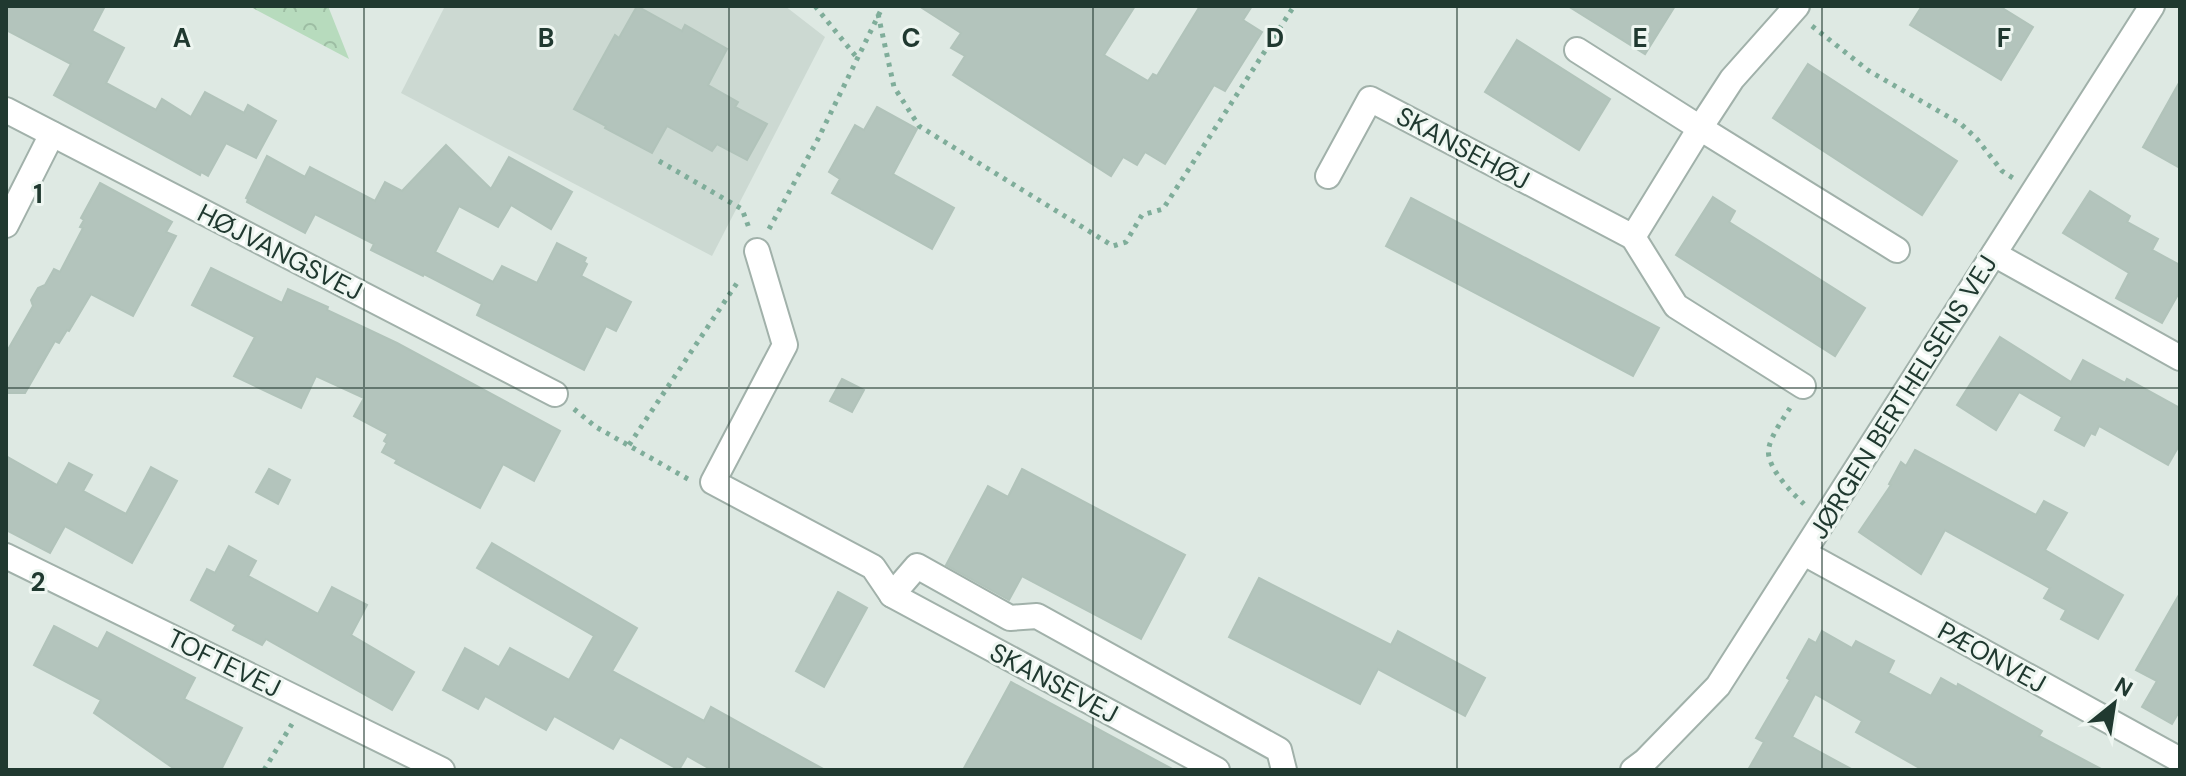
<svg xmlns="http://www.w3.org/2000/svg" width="2186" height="776" viewBox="0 0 2186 776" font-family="'DM Sans',sans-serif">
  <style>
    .built { fill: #ccd9d2 }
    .forest { fill: url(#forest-crowns) }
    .building { fill: #b3c4bc; stroke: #b1c3ba; stroke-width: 2 }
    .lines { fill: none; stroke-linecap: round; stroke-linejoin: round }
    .minor-casing { stroke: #a1b1aa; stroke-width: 28 }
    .path { stroke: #7fad9a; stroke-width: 5; stroke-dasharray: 4 6; stroke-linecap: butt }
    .minor { stroke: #fff; stroke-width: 24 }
    .grid { fill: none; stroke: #203930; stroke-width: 2; stroke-opacity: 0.55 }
    .labels { text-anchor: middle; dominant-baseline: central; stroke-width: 6; stroke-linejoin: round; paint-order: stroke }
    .street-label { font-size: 26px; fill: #203930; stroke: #eef6f1 }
    .grid-label { font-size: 26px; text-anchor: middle; font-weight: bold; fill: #203930; stroke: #eef6f1; stroke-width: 6; stroke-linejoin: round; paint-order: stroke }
  </style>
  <defs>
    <pattern id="forest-crowns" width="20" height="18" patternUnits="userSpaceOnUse" patternTransform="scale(2)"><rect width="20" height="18" fill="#b7dbbd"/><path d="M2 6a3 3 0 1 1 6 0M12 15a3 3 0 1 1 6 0" fill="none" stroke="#9dbda3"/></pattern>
  </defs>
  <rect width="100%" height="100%" fill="#dee9e3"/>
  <!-- built -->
  <polygon class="built" points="445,6 785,6 825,37 712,256 401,93"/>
  <!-- forest -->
  <polygon class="forest" points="249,6 328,6 349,59"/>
  <!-- building -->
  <g class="building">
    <polygon points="6,6 105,6 92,31 124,48 106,83 156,110 162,99 191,117 205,92 244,113 248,105 276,121 256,158 226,143 208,176 201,172 200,175 54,95 71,64 6,30"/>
    <polygon points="637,6 682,31 685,25 727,49 708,85 738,102 735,107 767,124 747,160 717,144 712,151 667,126 652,153 605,128 606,126 574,109 615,35 619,38"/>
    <polygon points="919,6 1135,6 1104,55 1148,81 1153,74 1157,76 1200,6 1252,6 1243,20 1262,32 1225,91 1214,85 1165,164 1145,152 1137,165 1123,157 1111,176 953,75 965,56 951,48 961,33"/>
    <polygon points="1568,6 1675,6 1645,54"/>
    <polygon points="1922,6 1999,6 2033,27 2001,80 1910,25"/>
    <polygon points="1517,40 1610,99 1579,150 1485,92"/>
    <polygon points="1808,64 1957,161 1922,215 1773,118"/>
    <polygon points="2180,81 2180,168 2143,147"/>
    <polygon points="877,107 917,129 893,174 954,208 932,249 832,193 840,179 829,172 855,125 864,130"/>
    <polygon points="446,145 491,189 509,157 572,192 551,229 511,205 498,227 459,206 435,252 493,282 502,266 537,283 557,243 586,258 584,262 587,264 581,276 631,302 616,331 606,326 584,370 477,315 482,304 424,274 423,276 371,250 374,244 315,214 305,233 247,202 248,199 246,198 267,156 305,177 310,167 375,201 385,182 402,191"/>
    <polygon points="100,183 172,222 166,232 176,236 133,316 91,294 69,331 67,330 59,343 55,341 25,393 6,393 6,353 33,306 31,300 38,288 45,285 54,269 60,272 83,228 80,227 84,220 81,218"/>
    <polygon points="2090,191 2130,216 2127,222 2158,239 2152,250 2180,265 2180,291 2162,323 2116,298 2129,273 2063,233"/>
    <polygon points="1713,197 1735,211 1729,222 1865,308 1835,356 1676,255"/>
    <polygon points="1411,198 1659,328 1633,376 1386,246"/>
    <polygon points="211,268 282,303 288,289 328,307 327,310 397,343 560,431 534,481 503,464 480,508 395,463 397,460 382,452 387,443 384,441 388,434 354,416 364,398 316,376 301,408 234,376 255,337 192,305"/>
    <polygon points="2000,337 2071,382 2083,360 2125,383 2127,379 2180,408 2180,444 2168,465 2099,426 2095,435 2091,433 2084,446 2055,430 2062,417 2019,392 1996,430 1957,405"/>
    <polygon points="842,379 864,390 852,412 830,401"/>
    <polygon points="1915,450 2036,515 2044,501 2067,513 2045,550 2123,595 2098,639 2061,619 2066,610 2044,598 2050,588 1945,530 1921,574 1859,532 1891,485 1889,484 1901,462 1906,466"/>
    <polygon points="6,456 57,485 69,463 92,475 83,491 126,514 151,467 177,481 132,563 65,526 50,553 6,530"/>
    <polygon points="269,469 290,480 278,504 256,492"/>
    <polygon points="1022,469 1185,555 1141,639 1022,576 1009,600 946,565 988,486 1008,497"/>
    <polygon points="492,543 637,628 612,671 704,721 711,707 825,770 712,770 687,756 679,770 620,737 613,749 554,716 546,730 485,696 478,709 443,690 465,648 499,667 510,648 569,680 594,636 477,568"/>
    <polygon points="229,546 256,561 248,576 318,614 332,587 367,605 351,635 414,672 392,710 266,639 262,645 233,630 236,625 191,600 207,569 215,573"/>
    <polygon points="1259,578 1391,645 1398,631 1485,678 1465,716 1378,669 1360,704 1229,637"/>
    <polygon points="838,592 867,608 824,687 796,671"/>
    <polygon points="2180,593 2180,710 2172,724 2142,707 2157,681 2136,670"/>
    <polygon points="54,626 98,649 107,632 195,678 184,699 242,728 221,770 176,770 94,713 101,700 34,665"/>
    <polygon points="1822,631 1852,648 1856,641 1894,661 1888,673 1931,696 1941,678 1957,687 1958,684 2042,731 2039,736 2103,770 1923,770 1856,732 1862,721 1815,694 1792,737 1853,770 1748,770 1764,742 1756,738 1790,680 1787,678 1809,639 1816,643"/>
    <polygon points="1011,682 1174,770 963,770"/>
  </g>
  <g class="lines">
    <defs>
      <g id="minor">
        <polyline points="1577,50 1700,128 1732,79 1797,6"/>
        <polyline points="6,110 555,394"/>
        <polyline points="1328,176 1370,99 1633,237 1700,128 1897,250"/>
        <polyline points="6,225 52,134"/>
        <polyline points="1633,237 1676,306 1803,386"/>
        <polyline points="757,251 785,345 713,482 873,567 892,595 1217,770"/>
        <polyline points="1994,254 2180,358"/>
        <polyline points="1804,553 2180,760"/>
        <polyline points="6,556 442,770"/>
        <polyline points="892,595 917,566 1010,618 1037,616 1279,750 1284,770"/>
        <polyline points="1633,770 1645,761 1718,686 2152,6"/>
      </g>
    </defs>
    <!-- minor casing -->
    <use href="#minor" class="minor-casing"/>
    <!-- path -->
    <g class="path">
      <polyline points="815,6 858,59"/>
      <polyline points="878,14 894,87 919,126 1113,246 1126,242 1142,215 1163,209 1294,6"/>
      <polyline points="1812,26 1869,71 1961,124 1977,139 2002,171 2013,178"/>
      <polyline points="659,161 742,209 749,228"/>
      <polyline points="769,229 818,139 883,6"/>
      <path d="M 1790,408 C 1783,419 1772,434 1769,447 C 1764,465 1791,492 1804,504"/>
      <polyline points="574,409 596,427 688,479"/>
      <polyline points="629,445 737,283"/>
      <polyline points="264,770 292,724"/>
    </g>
    <!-- minor -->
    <use href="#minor" class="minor"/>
  </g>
  <!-- grid -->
  <path class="grid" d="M 364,6 L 364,770M 729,6 L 729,770M 1093,6 L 1093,770M 1457,6 L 1457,770M 1822,6 L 1822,770M 6,388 L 2180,388"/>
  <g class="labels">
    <!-- street labels -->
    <g class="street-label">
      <text transform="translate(1463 148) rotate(28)">SKANSEHØJ</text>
      <text transform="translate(280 252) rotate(27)">HØJVANGSVEJ</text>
      <text transform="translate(1903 397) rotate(-58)">JØRGEN BERTHELSENS VEJ</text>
      <text transform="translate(1992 657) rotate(29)">PÆONVEJ</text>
      <text transform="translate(224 663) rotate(26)">TOFTEVEJ</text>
      <text transform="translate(1054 683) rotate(28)">SKANSEVEJ</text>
    </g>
  </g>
  <g class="grid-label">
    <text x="182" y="47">A</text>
    <text x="546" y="47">B</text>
    <text x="911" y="47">C</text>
    <text x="1275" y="47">D</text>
    <text x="1640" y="47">E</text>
    <text x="2004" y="47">F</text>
    <text x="38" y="203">1</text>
    <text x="38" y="591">2</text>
  </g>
  <!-- border -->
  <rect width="2186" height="776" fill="none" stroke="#203930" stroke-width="16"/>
  <!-- north arrow -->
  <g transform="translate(2114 704) rotate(30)" stroke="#eef6f1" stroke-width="6" paint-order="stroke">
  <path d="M0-6L14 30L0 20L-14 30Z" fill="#203930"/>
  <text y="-12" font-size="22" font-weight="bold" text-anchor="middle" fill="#203930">N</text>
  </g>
</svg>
